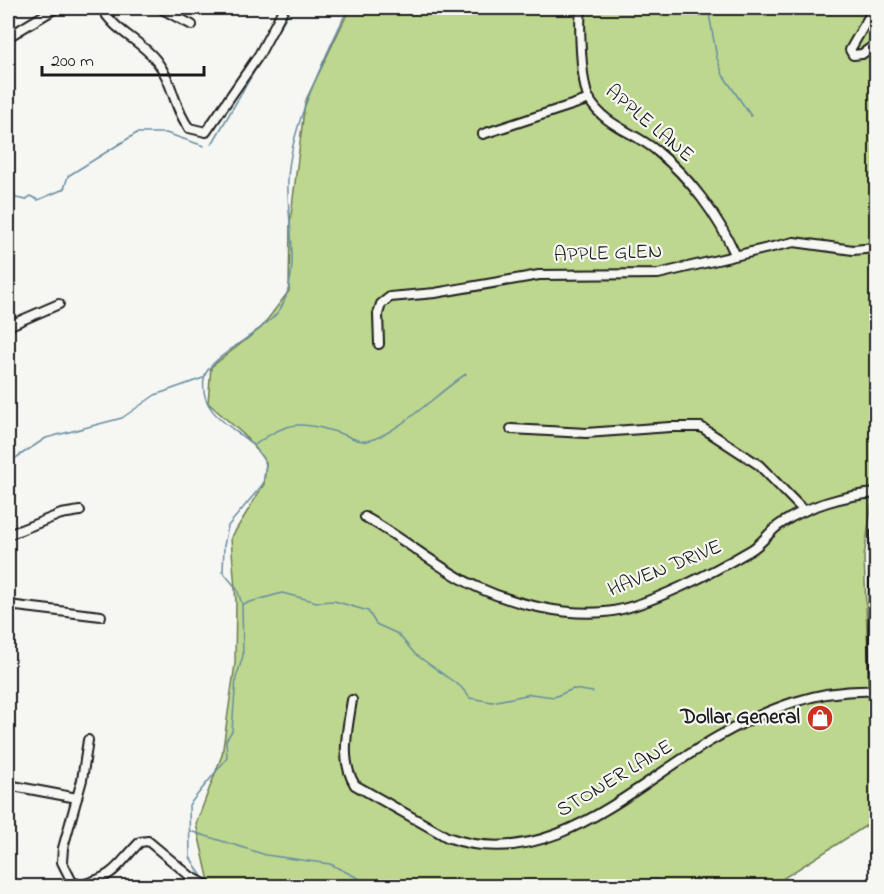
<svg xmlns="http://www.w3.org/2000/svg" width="884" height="894" viewBox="0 0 884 894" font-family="'Indie Flower',sans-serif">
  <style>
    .green { fill: #bdd78e; stroke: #6c7a55; stroke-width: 1.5 }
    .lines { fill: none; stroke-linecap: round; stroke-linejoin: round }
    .stream { stroke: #688da2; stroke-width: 1.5 }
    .minor-casing { stroke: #1c1c1c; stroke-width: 12 }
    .major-casing { stroke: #1c1c1c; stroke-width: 14 }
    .minor { stroke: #f6f6f2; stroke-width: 8 }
    .major { stroke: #f6f6f2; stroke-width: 9 }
    .labels { text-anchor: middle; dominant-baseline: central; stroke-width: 4.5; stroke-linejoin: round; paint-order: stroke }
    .street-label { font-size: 21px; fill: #1c1c1c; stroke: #f6f6f2 }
    .poi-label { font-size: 21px; font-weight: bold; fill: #1c1c1c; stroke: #f6f6f2; text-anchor: end }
  </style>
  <rect width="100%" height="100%" fill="#f6f6f2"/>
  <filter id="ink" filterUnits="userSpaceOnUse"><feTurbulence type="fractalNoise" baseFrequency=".0167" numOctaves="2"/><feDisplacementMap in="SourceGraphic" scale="12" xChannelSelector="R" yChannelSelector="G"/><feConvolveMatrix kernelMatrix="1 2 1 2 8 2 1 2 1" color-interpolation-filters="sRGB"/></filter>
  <g filter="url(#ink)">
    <!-- green -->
    <polygon class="green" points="350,8 876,8 876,474 864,557 875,820 779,881 785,886 210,886 196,824 222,755 235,664 236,602 231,538 264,484 266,462 244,435 208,403 211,367 261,328 289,291 290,223 305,102"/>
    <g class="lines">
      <!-- stream -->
      <g class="stream">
        <polyline points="708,8 717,58 723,75 751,116"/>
        <polyline points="212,144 291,8"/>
        <polyline points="8,189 12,188 16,198 26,200 30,196 38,200 64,189 68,176 137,133 166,133 204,146"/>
        <path d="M 255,445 C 288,419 306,421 345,435 C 351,438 360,442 367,441 C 397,435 438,392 466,374"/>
        <polyline points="8,463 46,438 122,418 155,395 203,378"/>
        <polyline points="243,604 282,593 317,602 334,601 368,611 376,624 398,634 415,654 461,687 470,698 492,702 531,694 554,697 573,689 593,692"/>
        <polyline points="190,831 266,855 330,864 360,879 375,880 386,886"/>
        <path d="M 204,880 L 190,857 L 189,805 L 227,758 L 226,740 L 232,731 L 236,678 L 243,656 L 242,604 L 237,589 L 223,572 L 224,546 L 228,526 L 263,484 L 266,464 C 262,458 258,450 253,445 C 232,426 199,413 204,379 C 206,357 271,329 282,306 C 302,265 286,222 288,180 C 290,125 326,57 348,8"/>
        <polyline points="602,886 622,880 658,879"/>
      </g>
      <defs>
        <g id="minor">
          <path d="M 102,8 C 114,31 140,40 156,60 C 174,83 173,107 189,128 L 206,132 L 259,55 L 284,8"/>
          <polyline points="160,8 192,25"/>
          <path d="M 581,8 C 579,26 581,83 589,99 C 604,126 637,133 658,152 C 690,178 718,216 735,254"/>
          <polyline points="874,8 850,50 853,55 862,54 876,44"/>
          <polyline points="8,37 56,8"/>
          <polyline points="483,134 590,99"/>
          <polyline points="8,326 59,304"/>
          <polyline points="379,344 378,314 381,304 390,297 435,293 539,275 658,274 794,242 853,250 876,248"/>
          <polyline points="511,429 586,433 670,427 701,427 759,465 804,511"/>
          <path d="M 365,517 C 402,537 440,570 477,587 C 514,604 564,616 605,612 C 644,609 717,570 751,550 C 763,543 770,530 782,523 C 807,506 846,495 876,493"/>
          <polyline points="8,535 61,514 80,511"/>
          <polyline points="8,605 101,616"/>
          <path d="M 352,700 C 348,727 339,760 355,785 L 447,837 C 552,875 636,782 719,736 C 769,708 816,689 874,691"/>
          <path d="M 88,740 L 82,780 L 63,848 L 62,862 L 72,882 L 81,885 C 117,876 117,865 140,842 L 148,841 L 190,876 L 208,886"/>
          <polyline points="8,785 77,798"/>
        </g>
        <polyline id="major" points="876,533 874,648 876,731"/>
      </defs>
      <!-- minor casing -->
      <use href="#minor" class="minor-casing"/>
      <!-- major casing -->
      <use href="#major" class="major-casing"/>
      <!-- minor -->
      <use href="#minor" class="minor"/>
      <!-- major -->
      <use href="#major" class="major"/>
    </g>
  </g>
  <!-- icons -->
  <defs>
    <symbol id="shop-disc" viewBox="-11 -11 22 22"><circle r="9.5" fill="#c8321e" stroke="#f6f6f2"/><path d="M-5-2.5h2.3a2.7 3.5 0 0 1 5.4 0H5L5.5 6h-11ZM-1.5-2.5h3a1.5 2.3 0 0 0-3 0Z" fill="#fff"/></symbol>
  </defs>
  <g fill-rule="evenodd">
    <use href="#shop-disc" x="805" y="703" width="30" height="30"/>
  </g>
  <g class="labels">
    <!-- street labels -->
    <g class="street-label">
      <text transform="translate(649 124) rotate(40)">APPLE LANE</text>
      <text transform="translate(608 254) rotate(-2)">APPLE GLEN</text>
      <text transform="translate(665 569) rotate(-22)">HAVEN DRIVE</text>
      <text transform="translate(615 779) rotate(-31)">STONER LANE</text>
    </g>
    <!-- poi labels -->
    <g class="poi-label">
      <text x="800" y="718">Dollar General</text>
    </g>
  </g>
  <!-- margin -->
  <rect width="884" height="894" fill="none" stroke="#f6f6f2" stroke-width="30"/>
  <rect x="15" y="15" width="854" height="864" fill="none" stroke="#1c1c1c" stroke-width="2" filter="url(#ink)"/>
  <!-- scale -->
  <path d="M42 66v9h162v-9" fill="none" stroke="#1c1c1c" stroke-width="3"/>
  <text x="51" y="66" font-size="18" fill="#1c1c1c" stroke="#f6f6f2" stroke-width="4.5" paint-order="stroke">200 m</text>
</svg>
